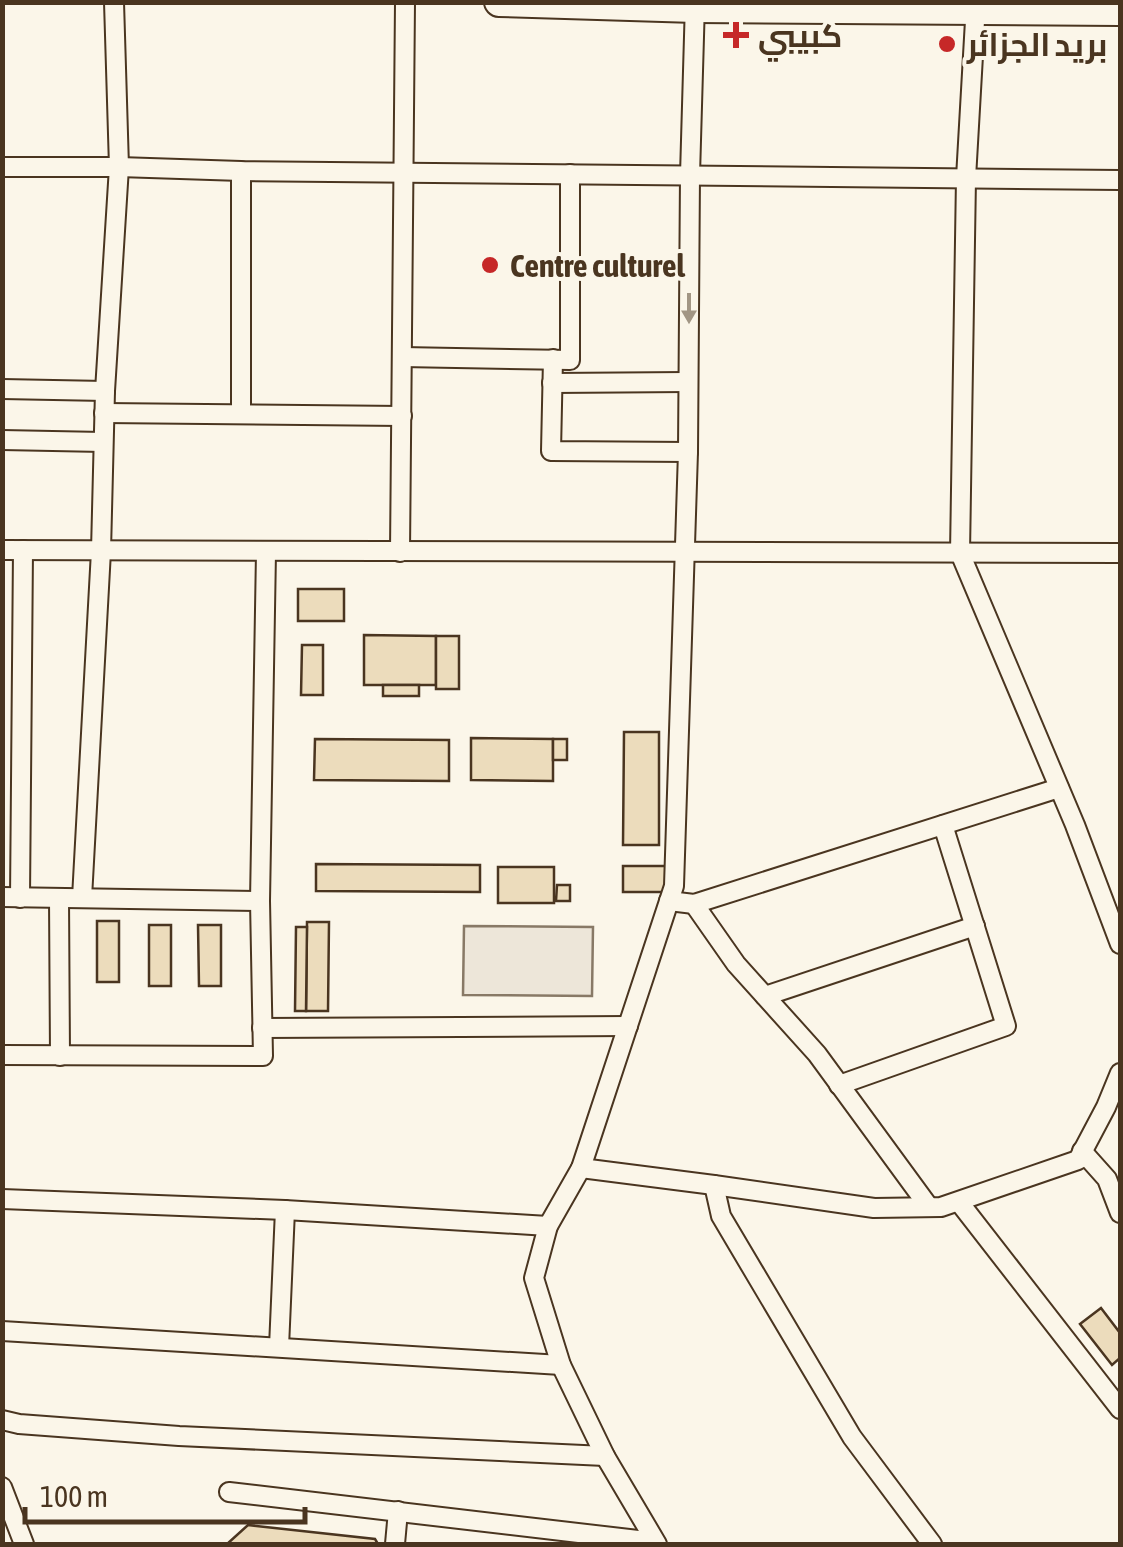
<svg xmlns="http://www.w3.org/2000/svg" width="1123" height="1547" viewBox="0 0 1123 1547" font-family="'Asap Condensed',Cairo,sans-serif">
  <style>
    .green { fill: #ede6d9; stroke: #887966; stroke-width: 2.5 }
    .building { fill: #ecdcbc; stroke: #4a3520; stroke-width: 2.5 }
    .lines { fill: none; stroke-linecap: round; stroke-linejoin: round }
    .minor-casing { stroke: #4a3520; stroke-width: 22 }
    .primary-casing { stroke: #4a3520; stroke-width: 32 }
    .minor { stroke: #fbf6e9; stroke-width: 18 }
    .primary { stroke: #fbf6e9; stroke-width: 28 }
    .oneway { fill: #a29684 }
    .poi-dot { fill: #c62828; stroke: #fbf6e9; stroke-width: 4 }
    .labels { text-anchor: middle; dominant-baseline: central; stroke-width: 8; stroke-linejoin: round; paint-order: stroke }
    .poi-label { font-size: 32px; font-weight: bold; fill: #4a3520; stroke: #fbf6e9; text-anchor: start }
  </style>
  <rect width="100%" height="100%" fill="#fbf6e9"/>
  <!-- green -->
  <polygon class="green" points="464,926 593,927 592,996 463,995"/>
  <!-- building -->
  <g class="building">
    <rect x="298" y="589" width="46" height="32"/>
    <polygon points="364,635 436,636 436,685 364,685"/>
    <rect x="436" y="636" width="23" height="53"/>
    <polygon points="302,645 323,645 323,695 301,695"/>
    <rect x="383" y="685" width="36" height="11"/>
    <polygon points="624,732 659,732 659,845 623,845"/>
    <polygon points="471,738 553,739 553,781 471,780"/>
    <polygon points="315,739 449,740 449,781 314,780"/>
    <rect x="553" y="739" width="14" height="21"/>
    <polygon points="316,864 480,865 480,892 316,891"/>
    <polygon points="623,866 667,866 666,892 623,892"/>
    <rect x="498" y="867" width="56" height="36"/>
    <polygon points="557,885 570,885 570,901 556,901"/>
    <rect x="97" y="921" width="22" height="61"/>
    <polygon points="307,922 329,922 328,1011 306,1011"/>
    <rect x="149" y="925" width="22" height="61"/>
    <polygon points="198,925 221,925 221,986 199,986"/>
    <polygon points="296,927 307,927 306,1011 295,1011"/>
    <polygon points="1101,1308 1120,1333 1120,1358 1112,1365 1080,1324"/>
    <polygon points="248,1525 375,1539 378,1544 227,1544"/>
  </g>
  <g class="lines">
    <defs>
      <g id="minor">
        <polyline points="976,3 966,178 960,553 1075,825 1120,944"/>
        <polyline points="2,167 119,167 241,171 1120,180"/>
        <polyline points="241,171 241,414"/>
        <polyline points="402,357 570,360 570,174"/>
        <polyline points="553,359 551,451 688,452"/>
        <polyline points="552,383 688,382"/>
        <polyline points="2,389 105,391"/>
        <polyline points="104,413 402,416"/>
        <polyline points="2,440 103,442"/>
        <polyline points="2,550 1120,553"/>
        <polyline points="400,552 405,2"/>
        <polyline points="2,897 260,901"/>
        <polyline points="20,898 23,550"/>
        <polyline points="59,898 60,1056"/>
        <polyline points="82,898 101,551 105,391 119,167 114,2"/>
        <polyline points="669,901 694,904 1059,788"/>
        <polyline points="694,904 736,964 817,1054 929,1207"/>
        <polyline points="765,996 975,926"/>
        <polyline points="262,1028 628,1026"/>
        <polyline points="2,1055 263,1056 260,901 266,552"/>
        <polyline points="839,1085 1006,1026 943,825"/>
        <polyline points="1082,1151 1107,1179 1120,1213"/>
        <polyline points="581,1168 714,1185 874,1208 941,1207 1078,1160 1106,1107 1120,1073"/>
        <polyline points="714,1185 721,1216 852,1437 932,1544"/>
        <polyline points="2,1199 285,1210 548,1226"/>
        <polyline points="959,1202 1120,1409"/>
        <polyline points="2,1331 561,1365"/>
        <polyline points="279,1347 285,1210"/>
        <polyline points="2,1420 19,1424 179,1436 605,1456"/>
        <polyline points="2,1487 24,1544"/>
        <polyline points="229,1492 655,1542"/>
        <polyline points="395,1544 398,1511"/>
        <polyline points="657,1544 605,1456 561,1365 534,1278 548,1226 581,1168 674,886 688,452 690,175 695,2"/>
      </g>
      <polyline id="primary" points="499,2 695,8 1120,11"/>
    </defs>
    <!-- minor casing -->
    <use href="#minor" class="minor-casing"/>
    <!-- primary casing -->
    <use href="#primary" class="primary-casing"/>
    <!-- minor -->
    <use href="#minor" class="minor"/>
    <!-- primary -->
    <use href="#primary" class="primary"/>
  </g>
  <!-- one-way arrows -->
  <defs><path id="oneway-solid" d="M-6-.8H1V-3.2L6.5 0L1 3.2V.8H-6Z" transform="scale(2.5)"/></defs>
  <use class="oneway" href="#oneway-solid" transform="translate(689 308) rotate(90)"/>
  <!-- markers -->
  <g class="poi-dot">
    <path d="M731 20h10v10h10v10h-10v10h-10v-10h-10v-10h10z"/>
    <circle cx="947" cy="44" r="10"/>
    <circle cx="490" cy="265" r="10"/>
  </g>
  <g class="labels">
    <!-- poi labels -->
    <g class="poi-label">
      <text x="758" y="35">كبيبي</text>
      <text x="967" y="44">بريد الجزائر</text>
      <text x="510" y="265">Centre culturel</text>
    </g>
  </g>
  <!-- border -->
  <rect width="1123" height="1547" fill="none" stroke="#4a3520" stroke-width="10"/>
  <!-- scale -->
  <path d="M25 1507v15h280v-15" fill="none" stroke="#4a3520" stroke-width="5"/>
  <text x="40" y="1507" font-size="30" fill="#4a3520" stroke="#fbf6e9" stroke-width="8" paint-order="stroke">100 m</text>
</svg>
